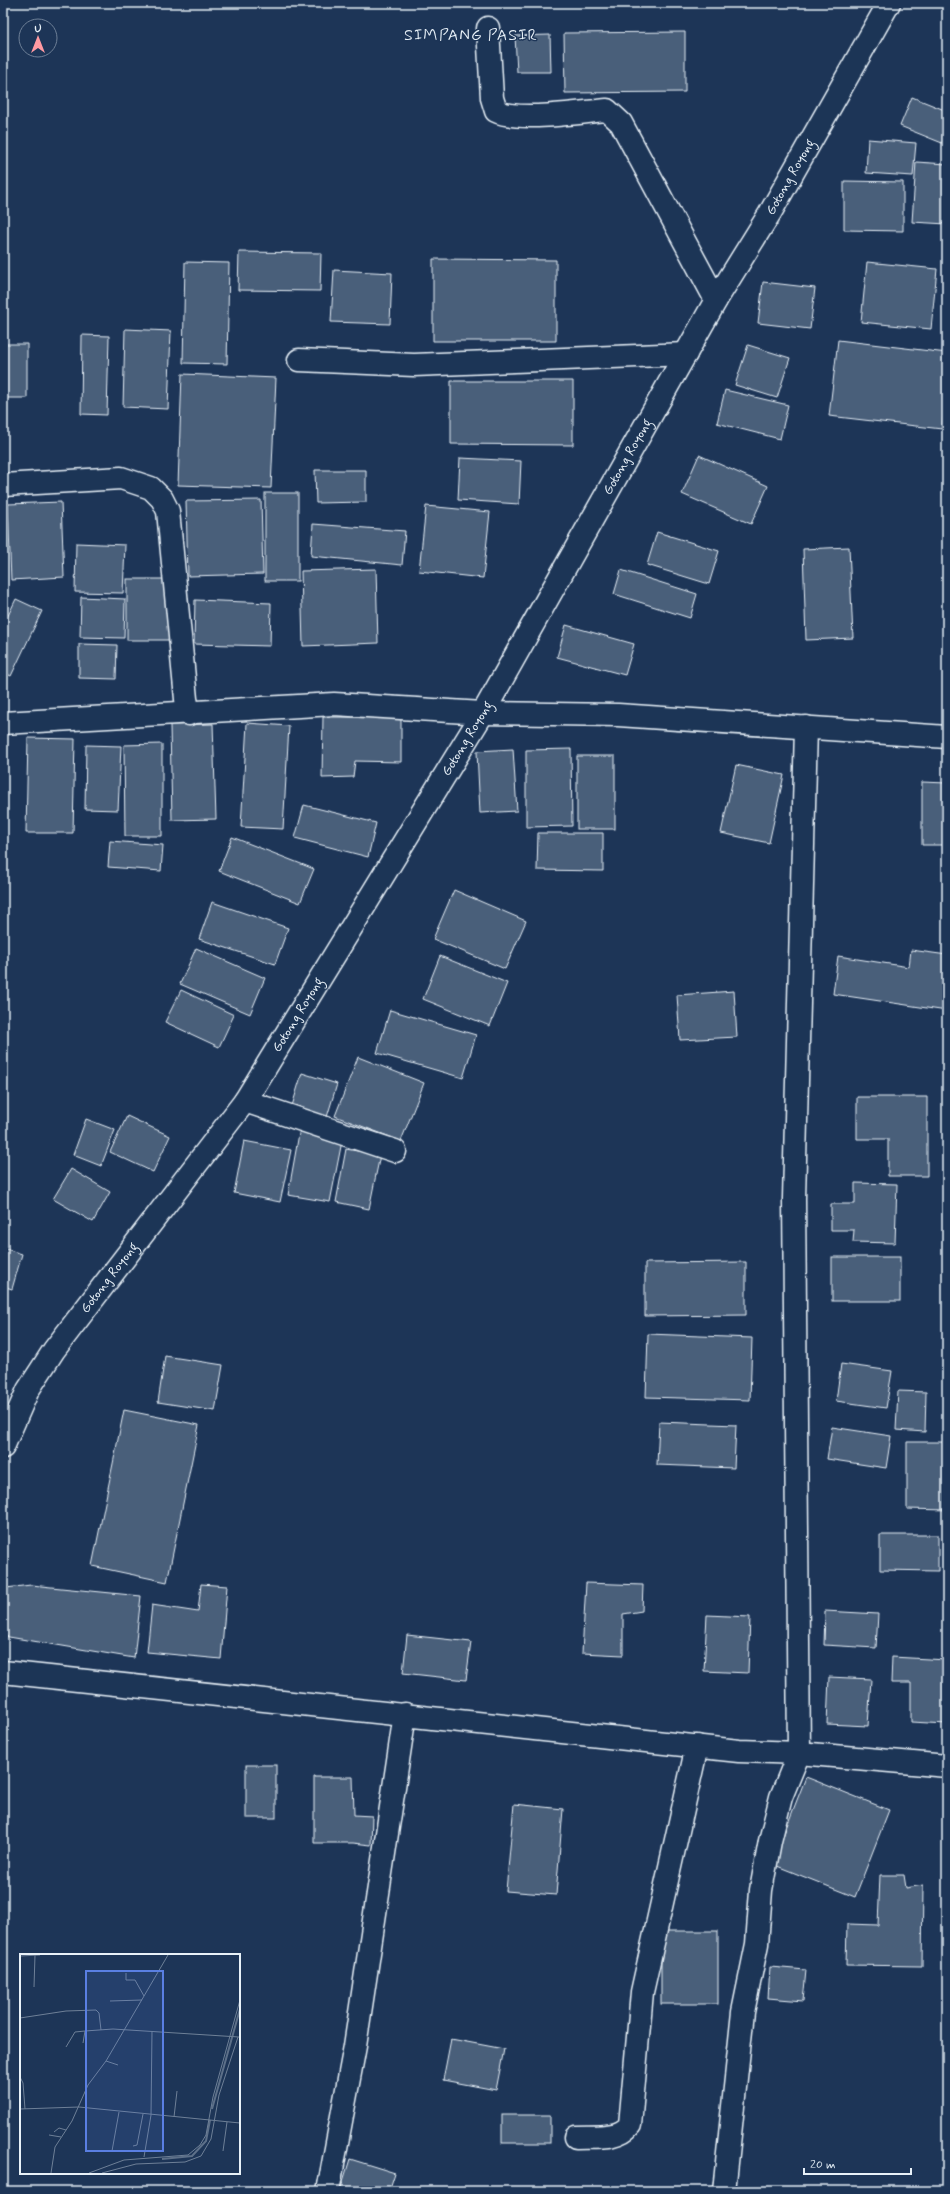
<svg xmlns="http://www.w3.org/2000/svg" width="950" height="2194" viewBox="0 0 950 2194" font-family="Mynerve,sans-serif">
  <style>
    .building { fill: #495e7a; stroke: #e8f1f8 }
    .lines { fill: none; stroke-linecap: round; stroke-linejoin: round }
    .minor-casing { stroke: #e8f1f8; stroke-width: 25 }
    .minor { stroke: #1d3557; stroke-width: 22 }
    .labels { text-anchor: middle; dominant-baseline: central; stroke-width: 3; stroke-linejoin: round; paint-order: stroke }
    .street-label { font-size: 14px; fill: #e8f1f8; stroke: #1d3557 }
    .quarter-label { font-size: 16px; letter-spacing: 1px; fill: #e8f1f8; stroke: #1d3557 }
    .inset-river { fill: none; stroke: #5d7089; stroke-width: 2 }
    .inset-road { fill: none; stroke: #6e8097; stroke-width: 1 }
    .view { fill: #5a7fe2; fill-opacity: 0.15; stroke: #5a7fe2; stroke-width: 2 }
    .inset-edge { fill: none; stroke: #e8f1f8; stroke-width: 2 }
  </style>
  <rect width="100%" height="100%" fill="#1d3557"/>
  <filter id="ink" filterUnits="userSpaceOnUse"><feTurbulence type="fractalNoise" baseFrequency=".025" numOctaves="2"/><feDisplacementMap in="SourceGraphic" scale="8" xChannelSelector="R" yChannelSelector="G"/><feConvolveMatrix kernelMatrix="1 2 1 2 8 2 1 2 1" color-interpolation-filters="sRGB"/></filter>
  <g filter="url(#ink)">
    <!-- building -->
    <g class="building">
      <polygon points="685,32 685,92 565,93 564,33"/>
      <polygon points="550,35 551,72 517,72 515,36"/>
      <polygon points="912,97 947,111 947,145 900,126"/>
      <polygon points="868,139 916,143 913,176 866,173"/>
      <polygon points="916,162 947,164 947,224 912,222"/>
      <polygon points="844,181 903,182 903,231 844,230"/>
      <polygon points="239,252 321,253 320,291 238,290"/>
      <polygon points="433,259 556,260 556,341 433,341"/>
      <polygon points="185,262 229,263 227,364 183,363"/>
      <polygon points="867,262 937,269 931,329 861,322"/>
      <polygon points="334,270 392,273 390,324 331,322"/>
      <polygon points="763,282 815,288 810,329 758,323"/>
      <polygon points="125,329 171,331 168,409 123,407"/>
      <polygon points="82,335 109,336 107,415 81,414"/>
      <polygon points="838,340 947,353 947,387 942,429 829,416"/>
      <rect x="3" y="344" width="24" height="54"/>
      <polygon points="748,345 790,358 777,398 735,385"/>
      <polygon points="182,374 276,378 271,488 178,485"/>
      <polygon points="451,381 573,381 573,445 451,444"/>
      <polygon points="725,390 788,405 780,439 717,423"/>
      <polygon points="699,455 768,486 751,524 682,494"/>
      <polygon points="460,458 521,461 519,504 458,500"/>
      <polygon points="315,470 366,470 366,502 316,503"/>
      <rect x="265" y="493" width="33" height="88"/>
      <polygon points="261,500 263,574 188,576 186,501"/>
      <polygon points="61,502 64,577 11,580 8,504"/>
      <polygon points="426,506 490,512 483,578 419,571"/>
      <polygon points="313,524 405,531 402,565 311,556"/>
      <polygon points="657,532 719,551 709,584 647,565"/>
      <polygon points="76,543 125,545 123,593 75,592"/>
      <polygon points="849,547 853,638 806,640 803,549"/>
      <polygon points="376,569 378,643 303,646 301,571"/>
      <polygon points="621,570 697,594 690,618 614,594"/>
      <rect x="127" y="579" width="44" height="61"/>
      <polygon points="81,597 125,599 124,638 80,637"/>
      <polygon points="16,599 42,611 11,676 3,672 3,626"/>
      <polygon points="195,600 271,603 270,646 194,644"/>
      <polygon points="566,625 634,644 625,675 557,657"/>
      <polygon points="79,644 117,645 116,679 79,678"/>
      <polygon points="323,717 401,717 401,762 355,761 353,777 322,778"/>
      <polygon points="247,723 289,726 283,829 241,827"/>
      <polygon points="213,724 216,819 172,820 170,725"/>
      <polygon points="28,738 75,739 73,833 26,833"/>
      <polygon points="162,744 162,836 125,836 124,745"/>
      <polygon points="86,745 121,746 118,810 85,809"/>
      <polygon points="513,749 517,811 480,813 477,751"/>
      <polygon points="571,749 572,826 526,827 526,750"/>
      <rect x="577" y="756" width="38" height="73"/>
      <polygon points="736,765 784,775 769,843 721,833"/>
      <polygon points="922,782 947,783 947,845 922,845"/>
      <polygon points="304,805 376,823 368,857 295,838"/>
      <polygon points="538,833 603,833 603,871 537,870"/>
      <polygon points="232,837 314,869 300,903 219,871"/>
      <polygon points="110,841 163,845 161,871 108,867"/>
      <polygon points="454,890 526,921 505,969 433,939"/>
      <polygon points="212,902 288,928 275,964 199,939"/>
      <polygon points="196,948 265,978 250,1014 180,984"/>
      <polygon points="911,950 947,955 947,1011 833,994 838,956 909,967"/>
      <polygon points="440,956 507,983 490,1026 423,999"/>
      <polygon points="181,990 234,1015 219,1047 165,1022"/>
      <polygon points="734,991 737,1037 680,1040 677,995"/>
      <polygon points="390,1010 476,1035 463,1078 377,1053"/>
      <polygon points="358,1057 424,1083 401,1141 335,1116"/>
      <polygon points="302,1073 337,1084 327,1117 292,1106"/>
      <polygon points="857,1097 927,1097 927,1176 888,1176 888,1139 857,1139"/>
      <polygon points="127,1116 170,1136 153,1172 110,1152"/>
      <polygon points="86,1119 115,1130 101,1166 73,1155"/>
      <polygon points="300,1128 343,1136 330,1202 288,1195"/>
      <polygon points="244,1141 291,1150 280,1202 234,1193"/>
      <polygon points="346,1149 380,1155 369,1209 336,1202"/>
      <polygon points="71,1169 110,1192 93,1222 53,1199"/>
      <polygon points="855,1183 897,1184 895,1243 853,1242 854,1230 831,1230 831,1204 855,1204"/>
      <polygon points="3,1248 22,1254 12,1289 3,1286"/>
      <rect x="832" y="1257" width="68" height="44"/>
      <polygon points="746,1262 746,1315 645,1316 645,1263"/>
      <polygon points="648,1334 752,1338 750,1400 646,1397"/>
      <polygon points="165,1356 223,1365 215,1411 158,1402"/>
      <polygon points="841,1364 892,1371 886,1408 836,1401"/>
      <polygon points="898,1391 926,1392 925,1432 896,1430"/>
      <polygon points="124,1410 199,1425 167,1582 92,1566"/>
      <polygon points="659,1422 736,1425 734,1468 657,1465"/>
      <polygon points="832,1427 891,1436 886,1468 827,1459"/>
      <polygon points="907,1442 947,1442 947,1510 907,1509"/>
      <polygon points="880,1535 938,1535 938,1571 880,1570"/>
      <polygon points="586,1583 643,1585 642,1611 623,1614 623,1655 582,1653"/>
      <polygon points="201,1584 227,1586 221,1659 147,1652 152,1605 198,1612"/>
      <polygon points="31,1585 141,1596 134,1658 3,1636 6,1588"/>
      <polygon points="825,1611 878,1614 876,1648 824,1645"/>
      <polygon points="707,1615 750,1617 748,1673 704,1671"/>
      <polygon points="407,1635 471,1642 466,1680 403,1673"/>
      <polygon points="892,1657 947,1660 947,1724 911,1722 911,1683 891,1683"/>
      <polygon points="829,1677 871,1679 868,1726 827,1724"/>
      <rect x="246" y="1765" width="30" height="53"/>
      <polygon points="314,1777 353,1777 354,1815 372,1816 371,1845 353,1843 314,1843"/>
      <polygon points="806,1777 889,1810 855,1897 772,1864"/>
      <polygon points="514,1804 563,1809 556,1895 506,1891"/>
      <polygon points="880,1875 904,1875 906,1888 923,1885 922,1966 846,1965 847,1924 878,1925"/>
      <rect x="661" y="1931" width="57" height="73"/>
      <polygon points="770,1967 806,1970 803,2001 768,1998"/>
      <polygon points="451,2039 504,2049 496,2090 443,2080"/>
      <rect x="502" y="2115" width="48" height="28"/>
      <polygon points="350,2159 395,2173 389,2191 340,2191"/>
    </g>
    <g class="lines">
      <defs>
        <g id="minor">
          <path d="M 488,28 L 492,98 L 496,111 C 517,122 582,112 607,110 L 621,123 L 716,300"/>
          <polyline points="299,360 414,365 686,354"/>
          <polyline points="3,485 121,478 151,488 162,499 168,511 186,699 189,714"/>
          <polyline points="3,723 334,704 483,713 618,715 947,737"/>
          <polyline points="245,1101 395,1151"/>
          <path id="s1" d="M 3,1447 L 28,1390 L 54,1350 L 245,1101 L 483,713 L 716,300 L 770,213 L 889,3"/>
          <polyline points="3,1672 739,1751 799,1753 947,1766"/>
          <path d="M 576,2137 C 594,2136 618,2140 630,2125 L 642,1992 L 697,1746"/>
          <polyline points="328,2191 355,2046 405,1714"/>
          <polyline points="724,2191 743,2012 757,1944 761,1890 770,1841 781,1797 799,1753 794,1199 806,727"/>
        </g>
      </defs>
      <!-- minor casing -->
      <use href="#minor" class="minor-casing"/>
      <!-- minor -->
      <use href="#minor" class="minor"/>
    </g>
  </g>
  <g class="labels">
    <!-- street labels -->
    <g class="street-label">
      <text stroke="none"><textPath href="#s1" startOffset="1497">Gotong Royong</textPath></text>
      <text stroke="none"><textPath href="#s1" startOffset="1173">Gotong Royong</textPath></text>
      <text stroke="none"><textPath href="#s1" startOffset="849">Gotong Royong</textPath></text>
      <text stroke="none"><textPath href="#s1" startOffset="525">Gotong Royong</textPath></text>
      <text stroke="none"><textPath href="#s1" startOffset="201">Gotong Royong</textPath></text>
    </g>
    <!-- quarter labels -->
    <g class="quarter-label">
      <text x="471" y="35">SIMPANG PASIR</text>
    </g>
  </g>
  <!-- overview -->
  <g transform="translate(20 1954)">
    <rect width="220" height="220" fill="#1d3557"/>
    <path class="inset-river" d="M 192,155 L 220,55M 142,205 L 172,202 L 186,187 L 190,166"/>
    <path class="inset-road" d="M 0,2 L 20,1M 106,19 L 106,26 L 115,26 L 124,42M 14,33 L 15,1M 90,47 L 122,46M 0,64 L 46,57 L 76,56 L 79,59 L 81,76M 63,89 L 65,77 L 93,75 L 219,83M 46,93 L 55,78 L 65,77M 86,107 L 98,111M 0,123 L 3,129 L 5,155M 0,155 L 59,153 L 220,169M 154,163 L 157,137M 34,178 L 39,174 L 46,176M 29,181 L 41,183M 113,192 L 117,191 L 123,160M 92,197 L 99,158M 203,197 L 207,168M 124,203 L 131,161 L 132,77M 31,219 L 35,193 L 52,167 L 68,131 L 86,107 L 148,1M 69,219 L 104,206 L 168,201 L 180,191 L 186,181 L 193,143 L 220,46M 82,219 L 116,210 L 165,208 L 181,202 L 191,185 L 199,141 L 218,83"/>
    <path class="view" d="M 66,17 L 143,17 L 143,197 L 66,197 Z"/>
    <rect width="220" height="220" class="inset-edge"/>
  </g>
  <!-- margin -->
  <rect width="950" height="2194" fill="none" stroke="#1d3557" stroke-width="16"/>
  <rect x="8" y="8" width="934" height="2178" fill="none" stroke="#e8f1f8" stroke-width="1.5" filter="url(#ink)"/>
  <!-- north arrow -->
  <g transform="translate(38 38)"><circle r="19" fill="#1d3557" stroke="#6e8097"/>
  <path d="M0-3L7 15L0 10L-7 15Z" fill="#ff9aa2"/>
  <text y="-6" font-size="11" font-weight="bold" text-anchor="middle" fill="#e8f1f8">U</text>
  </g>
  <!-- scale -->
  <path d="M804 2168v6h107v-6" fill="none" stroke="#e8f1f8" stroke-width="2"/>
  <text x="810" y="2168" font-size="12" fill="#e8f1f8" stroke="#1d3557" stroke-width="3" paint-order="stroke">20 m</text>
</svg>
